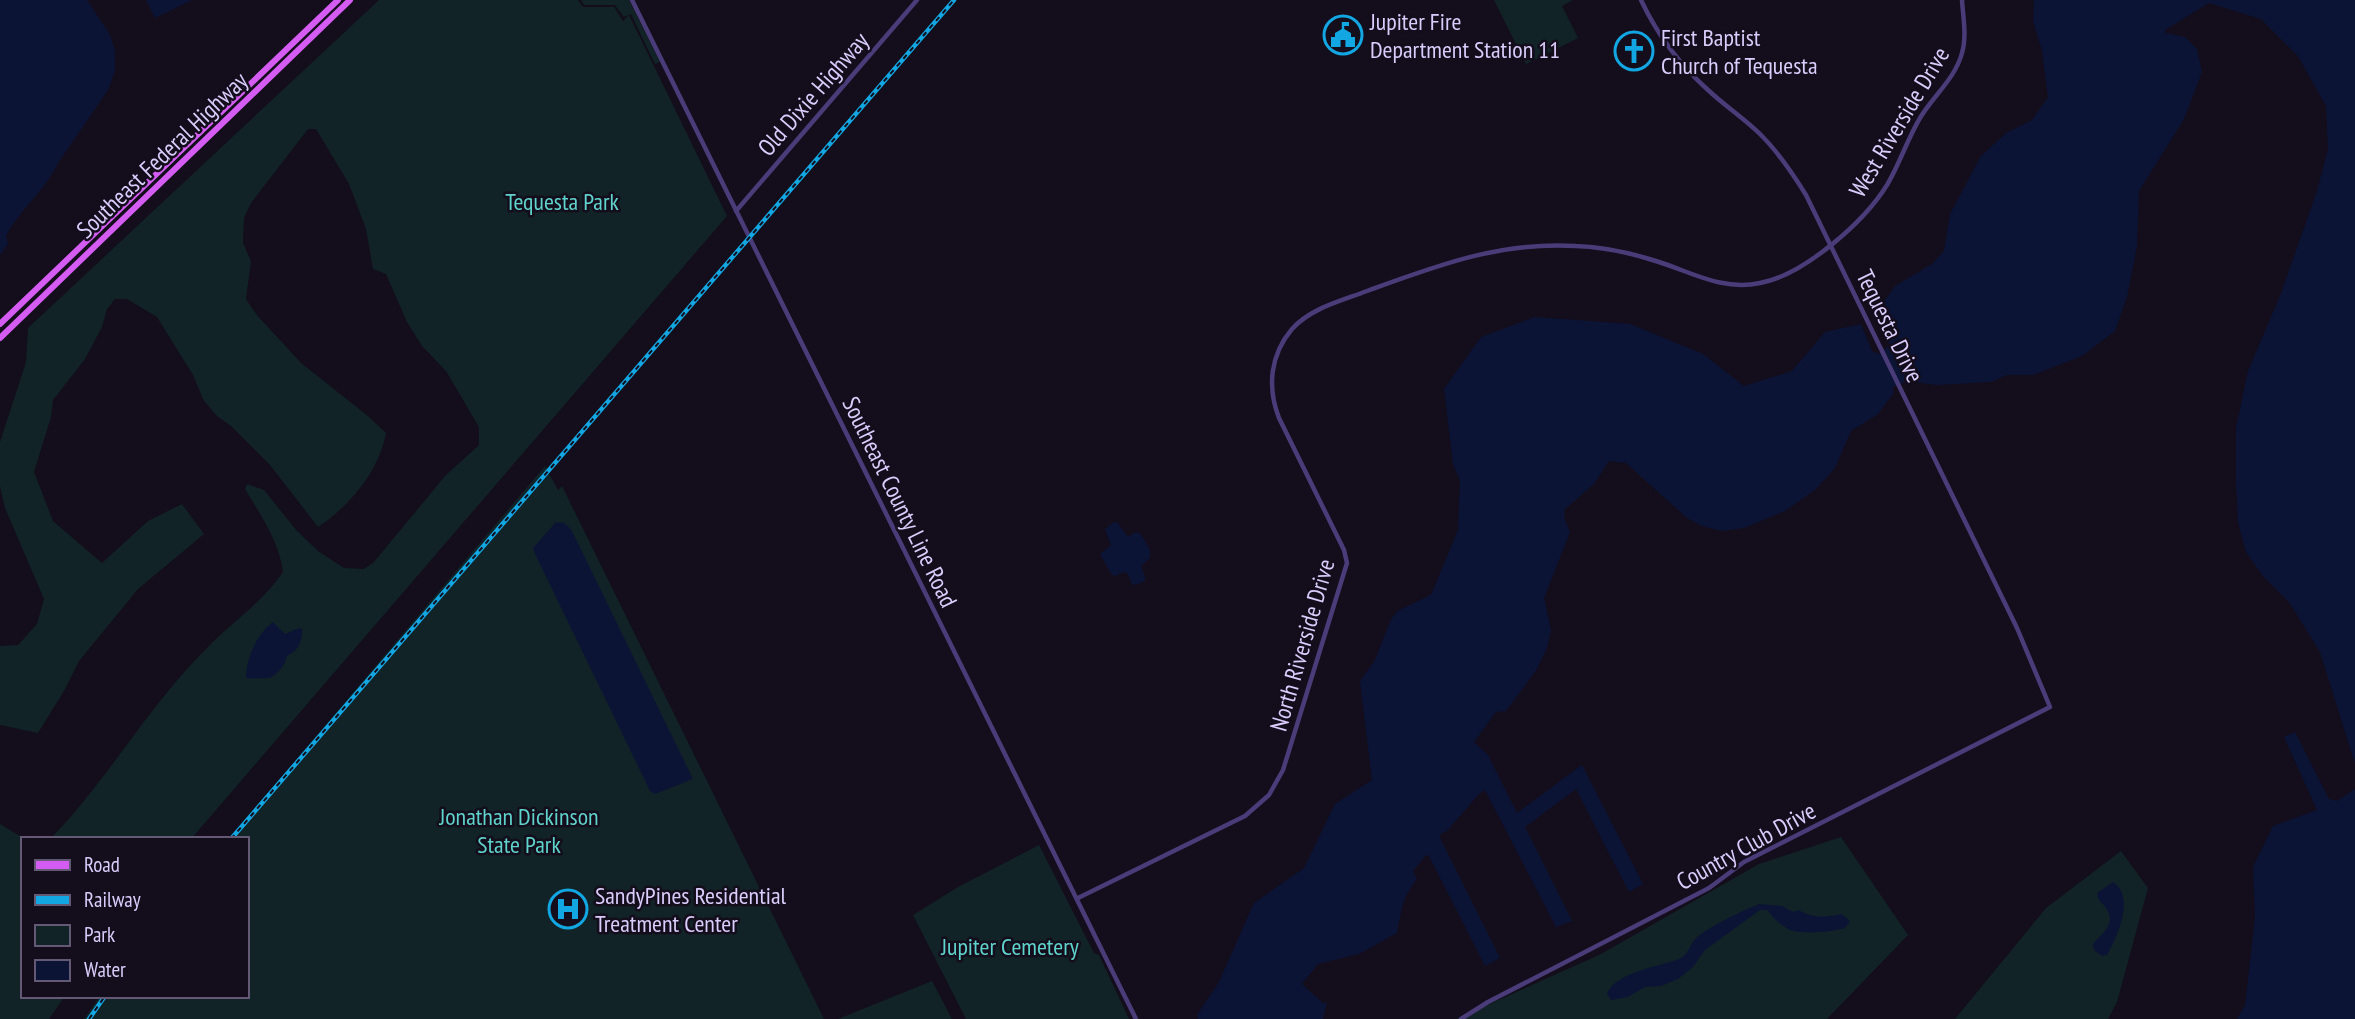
<svg xmlns="http://www.w3.org/2000/svg" width="2355" height="1019" viewBox="0 0 2355 1019" font-family="'PT Sans Narrow',sans-serif">
  <style>
    .green { fill: #112326 }
    .water { fill: #0c1436 }
    .lines { fill: none; stroke-linecap: round; stroke-linejoin: round }
    .tertiary { stroke: #493c78; stroke-width: 4.5 }
    .primary { stroke: #d55cf2; stroke-width: 6 }
    .rail-casing { stroke: #12a7e2; stroke-width: 4.5 }
    .rail { stroke: #130d1c; stroke-width: 2; stroke-dasharray: 5; stroke-linecap: butt }
    .labels { text-anchor: middle; dominant-baseline: central; stroke-width: 5; stroke-linejoin: round; paint-order: stroke }
    .poi-label { font-size: 24px; fill: #daccfb; stroke: #130d1c; text-anchor: start }
    .street-label { font-size: 24px; fill: #daccfb; stroke: #130d1c }
    .park-label { font-size: 24px; fill: #5fd4cc; stroke: #130d1c }
  </style>
  <rect width="100%" height="100%" fill="#130d1c"/>
  <!-- green -->
  <g class="green">
    <path d="M 379,0 L 578,0 L 583,7 L 614,7 L 623,21 L 629,15 L 727,216 L 191,839 L 50,839 C 108,780 148,706 207,648 C 232,622 262,603 283,572 C 279,541 261,516 245,489 L 247,484 L 264,490 L 297,531 L 318,551 L 344,568 L 364,569 L 374,562 L 445,476 L 479,445 L 479,427 L 446,371 L 422,346 L 407,322 L 386,274 L 373,269 L 366,229 L 349,184 L 316,129 L 308,129 L 251,203 L 244,218 L 243,243 L 251,261 L 246,299 L 256,314 L 301,363 L 368,416 L 386,433 C 379,471 350,506 318,527 L 270,465 L 231,426 L 217,416 L 204,401 L 193,375 L 157,317 L 127,299 L 115,299 L 107,309 L 102,327 L 85,359 L 53,400 L 51,417 L 34,472 L 53,521 L 102,563 L 148,521 L 182,504 L 204,534 L 138,589 L 111,622 L 79,661 L 64,691 L 38,733 L 0,725 L 0,646 L 18,645 L 37,624 L 44,599 L 5,508 L 0,486 L 0,442 L 26,362 L 28,328 Z"/>
    <polygon points="581,0 629,0 660,62 655,64 631,14 624,17 615,5 584,5"/>
    <polygon points="1494,0 1573,0 1562,6 1578,38 1526,64"/>
    <polygon points="545,466 558,490 562,486 824,1019 84,1019 100,996 247,996 247,839 229,839"/>
    <polygon points="0,824 25,839 23,839 23,996 65,996 49,1019 0,1019"/>
    <polygon points="1841,837 1908,935 1827,1019 1456,1019 1599,955 1759,864"/>
    <polygon points="1039,845 1094,953 1099,955 1129,1019 966,1019 913,915 958,887"/>
    <polygon points="2121,851 2148,888 2117,1002 2108,1019 1955,1019 2046,908"/>
    <polygon points="932,981 952,1019 838,1019"/>
  </g>
  <!-- water -->
  <g class="water">
    <path d="M 0,0 L 87,0 L 110,35 L 115,51 L 115,71 L 108,90 L 58,163 C 45,191 20,209 6,236 L 8,244 L 0,255 Z"/>
    <polygon points="146,0 192,0 155,18"/>
    <path d="M 2034,0 L 2355,0 L 2355,764 L 2320,652 L 2289,602 L 2263,576 L 2246,552 L 2238,522 L 2236,484 L 2236,428 L 2248,371 L 2280,296 L 2317,191 L 2328,149 L 2326,106 L 2298,56 L 2261,19 L 2209,3 L 2165,30 L 2166,33 L 2185,37 L 2197,49 L 2202,72 L 2184,119 L 2139,191 L 2137,246 L 2127,297 L 2115,331 L 2082,356 L 2033,375 L 2007,375 L 1991,382 L 1936,385 L 1907,381 L 1893,387 L 1893,394 L 1878,414 L 1851,431 L 1835,468 L 1815,490 L 1785,511 L 1744,528 L 1722,531 L 1702,526 L 1687,518 L 1626,463 L 1609,461 L 1594,484 L 1564,510 L 1565,520 L 1570,532 L 1544,598 L 1551,630 L 1547,648 L 1537,669 L 1506,711 L 1496,712 L 1474,742 L 1488,755 L 1517,813 L 1582,765 L 1643,884 L 1629,892 L 1576,789 L 1525,827 L 1572,921 L 1556,927 L 1485,790 L 1479,794 L 1446,832 L 1441,833 L 1440,838 L 1500,958 L 1485,966 L 1429,856 L 1426,855 L 1413,871 L 1417,879 C 1401,900 1402,909 1397,933 L 1359,954 L 1318,964 L 1302,984 L 1323,1003 L 1327,1002 L 1323,1019 L 1198,1019 L 1197,1015 L 1219,982 L 1254,903 L 1304,868 L 1335,804 L 1372,780 L 1360,681 L 1375,660 L 1391,619 L 1399,610 L 1431,595 L 1458,530 L 1460,481 L 1453,464 L 1444,389 L 1481,337 L 1535,317 L 1630,324 L 1703,354 L 1744,386 L 1792,371 L 1825,332 L 1861,324 L 1872,351 L 1878,354 L 1890,345 L 1883,331 L 1881,306 L 1895,286 L 1932,264 L 1944,251 L 1950,214 L 1981,156 L 2006,133 L 2032,120 L 2048,97 L 2042,51 L 2033,21 Z"/>
    <polygon points="556,522 564,523 571,529 693,779 655,794 650,791 536,556 533,548"/>
    <polygon points="1114,522 1117,522 1128,537 1136,532 1141,534 1150,550 1150,558 1141,566 1145,577 1145,581 1136,585 1132,584 1128,574 1124,572 1115,576 1111,574 1100,554 1111,545 1105,529"/>
    <path d="M 273,622 L 285,634 L 299,628 L 302,629 C 302,643 299,650 287,656 C 285,665 279,673 270,678 C 265,678 250,679 246,678 C 246,659 257,633 273,622 Z"/>
    <polygon points="2295,732 2329,799 2337,801 2355,789 2355,1019 2237,1019 2245,1005 2255,917 2253,867 2273,826 2317,810 2284,737"/>
    <path d="M 2113,882 C 2136,896 2117,938 2107,955 L 2102,956 L 2094,950 L 2093,944 C 2102,933 2117,924 2106,908 C 2101,901 2098,902 2097,893 Z"/>
    <path d="M 1759,904 L 1782,906 L 1793,912 L 1799,910 C 1813,919 1827,917 1842,914 L 1850,921 L 1845,928 C 1832,932 1807,934 1794,931 C 1786,930 1771,917 1768,910 L 1760,910 L 1705,950 L 1693,967 L 1678,979 L 1661,986 L 1645,987 L 1628,997 L 1611,1000 L 1607,994 C 1613,973 1661,966 1679,959 C 1689,955 1689,945 1696,938 C 1710,926 1742,911 1759,904 Z"/>
  </g>
  <g class="lines">
    <!-- tertiary -->
    <g class="tertiary">
      <polyline points="632,0 1136,1019"/>
      <polyline points="736,211 917,0"/>
      <path d="M 1078,898 L 1245,816 L 1269,795 L 1283,770 L 1347,563 L 1344,550 L 1279,418 C 1267,387 1270,355 1292,329 C 1311,308 1341,301 1367,291 C 1436,266 1501,241 1576,246 C 1604,247 1632,253 1659,262 C 1693,273 1723,291 1760,283 C 1804,275 1864,222 1887,185 C 1900,163 1907,140 1920,118 C 1933,96 1955,79 1962,53 C 1967,36 1963,17 1962,0"/>
      <path d="M 1461,1019 L 1488,1002 L 1709,888 L 1744,862 L 2050,707 L 2017,628 L 1806,195 C 1793,174 1779,153 1761,135 C 1745,119 1725,106 1708,90 C 1680,65 1657,34 1641,0"/>
    </g>
    <!-- primary -->
    <g class="primary">
      <polyline points="0,324 338,0"/>
      <polyline points="0,338 350,0"/>
    </g>
    <defs>
      <g id="rail">
        <polyline points="231,839 954,0"/>
        <polyline points="89,1019 105,996"/>
      </g>
    </defs>
    <!-- rail casing -->
    <use href="#rail" class="rail-casing"/>
    <!-- rail -->
    <use href="#rail" class="rail"/>
  </g>
  <!-- icons -->
  <defs>
    <symbol id="civic-ring" viewBox="-11 -11 22 22"><circle r="9.5" fill="#130d1c" stroke="#12a7e2" stroke-width="1.5"/><path d="M-.6-6.5H3V-4.5H.6V-3L4-1V1h2V6H-6V1h2V-1L-.6-3ZM-1.2 2.5V6h2.4V2.5Z" fill="#12a7e2"/></symbol>
    <symbol id="church-ring" viewBox="-11 -11 22 22"><circle r="9.5" fill="#130d1c" stroke="#12a7e2" stroke-width="1.5"/><path d="M-1.2-6h2.4v3.5h3.3v2.4h-3.3V6h-2.4V-.1h-3.3v-2.4h3.3Z" fill="#12a7e2"/></symbol>
    <symbol id="hospital-ring" viewBox="-11 -11 22 22"><circle r="9.5" fill="#130d1c" stroke="#12a7e2" stroke-width="1.5"/><path d="M-5-5h3v3.5h4V-5h3V5h-3V1.5h-4V5h-3Z" fill="#12a7e2"/></symbol>
  </defs>
  <g fill-rule="evenodd">
    <use href="#civic-ring" x="1321" y="13" width="44" height="44"/>
    <use href="#church-ring" x="1612" y="29" width="44" height="44"/>
    <use href="#hospital-ring" x="546" y="887" width="44" height="44"/>
  </g>
  <g class="labels">
    <!-- poi labels -->
    <g class="poi-label">
      <text x="1370" y="21">Jupiter Fire<tspan x="1370" dy="28">Department Station 11</tspan></text>
      <text x="1661" y="37">First Baptist<tspan x="1661" dy="28">Church of Tequesta</tspan></text>
      <text x="595" y="895">SandyPines Residential<tspan x="595" dy="28">Treatment Center</tspan></text>
    </g>
    <!-- street labels -->
    <g class="street-label">
      <text transform="translate(813 94) rotate(-49)">Old Dixie Highway</text>
      <text transform="translate(1899 122) rotate(-59)">West Riverside Drive</text>
      <text transform="translate(162 155) rotate(-44)">Southeast Federal Highway</text>
      <text transform="translate(1890 326) rotate(64)">Tequesta Drive</text>
      <text transform="translate(900 502) rotate(64)">Southeast County Line Road</text>
      <text transform="translate(1302 645) rotate(-74)">North Riverside Drive</text>
      <text transform="translate(1746 846) rotate(-29)">Country Club Drive</text>
    </g>
    <!-- park labels -->
    <g class="park-label">
      <text x="562" y="201">Tequesta Park</text>
      <text x="519" y="816">Jonathan Dickinson<tspan x="519" dy="28">State Park</tspan></text>
      <text x="1010" y="946">Jupiter Cemetery</text>
    </g>
  </g>
  <!-- legend -->
  <rect x="21" y="837" width="228" height="161" fill="#130d1c" stroke="#635975" stroke-width="2"/>
  <rect x="35" y="860" width="35" height="10" fill="#d55cf2" stroke="#635975" stroke-width="2"/>
  <text x="84" y="872" font-size="21" fill="#daccfb">Road</text>
  <rect x="35" y="895" width="35" height="10" fill="#12a7e2" stroke="#635975" stroke-width="2"/>
  <text x="84" y="907" font-size="21" fill="#daccfb">Railway</text>
  <rect x="35" y="925" width="35" height="21" fill="#112326" stroke="#635975" stroke-width="2"/>
  <text x="84" y="942" font-size="21" fill="#daccfb">Park</text>
  <rect x="35" y="960" width="35" height="21" fill="#0c1436" stroke="#635975" stroke-width="2"/>
  <text x="84" y="977" font-size="21" fill="#daccfb">Water</text>
</svg>
